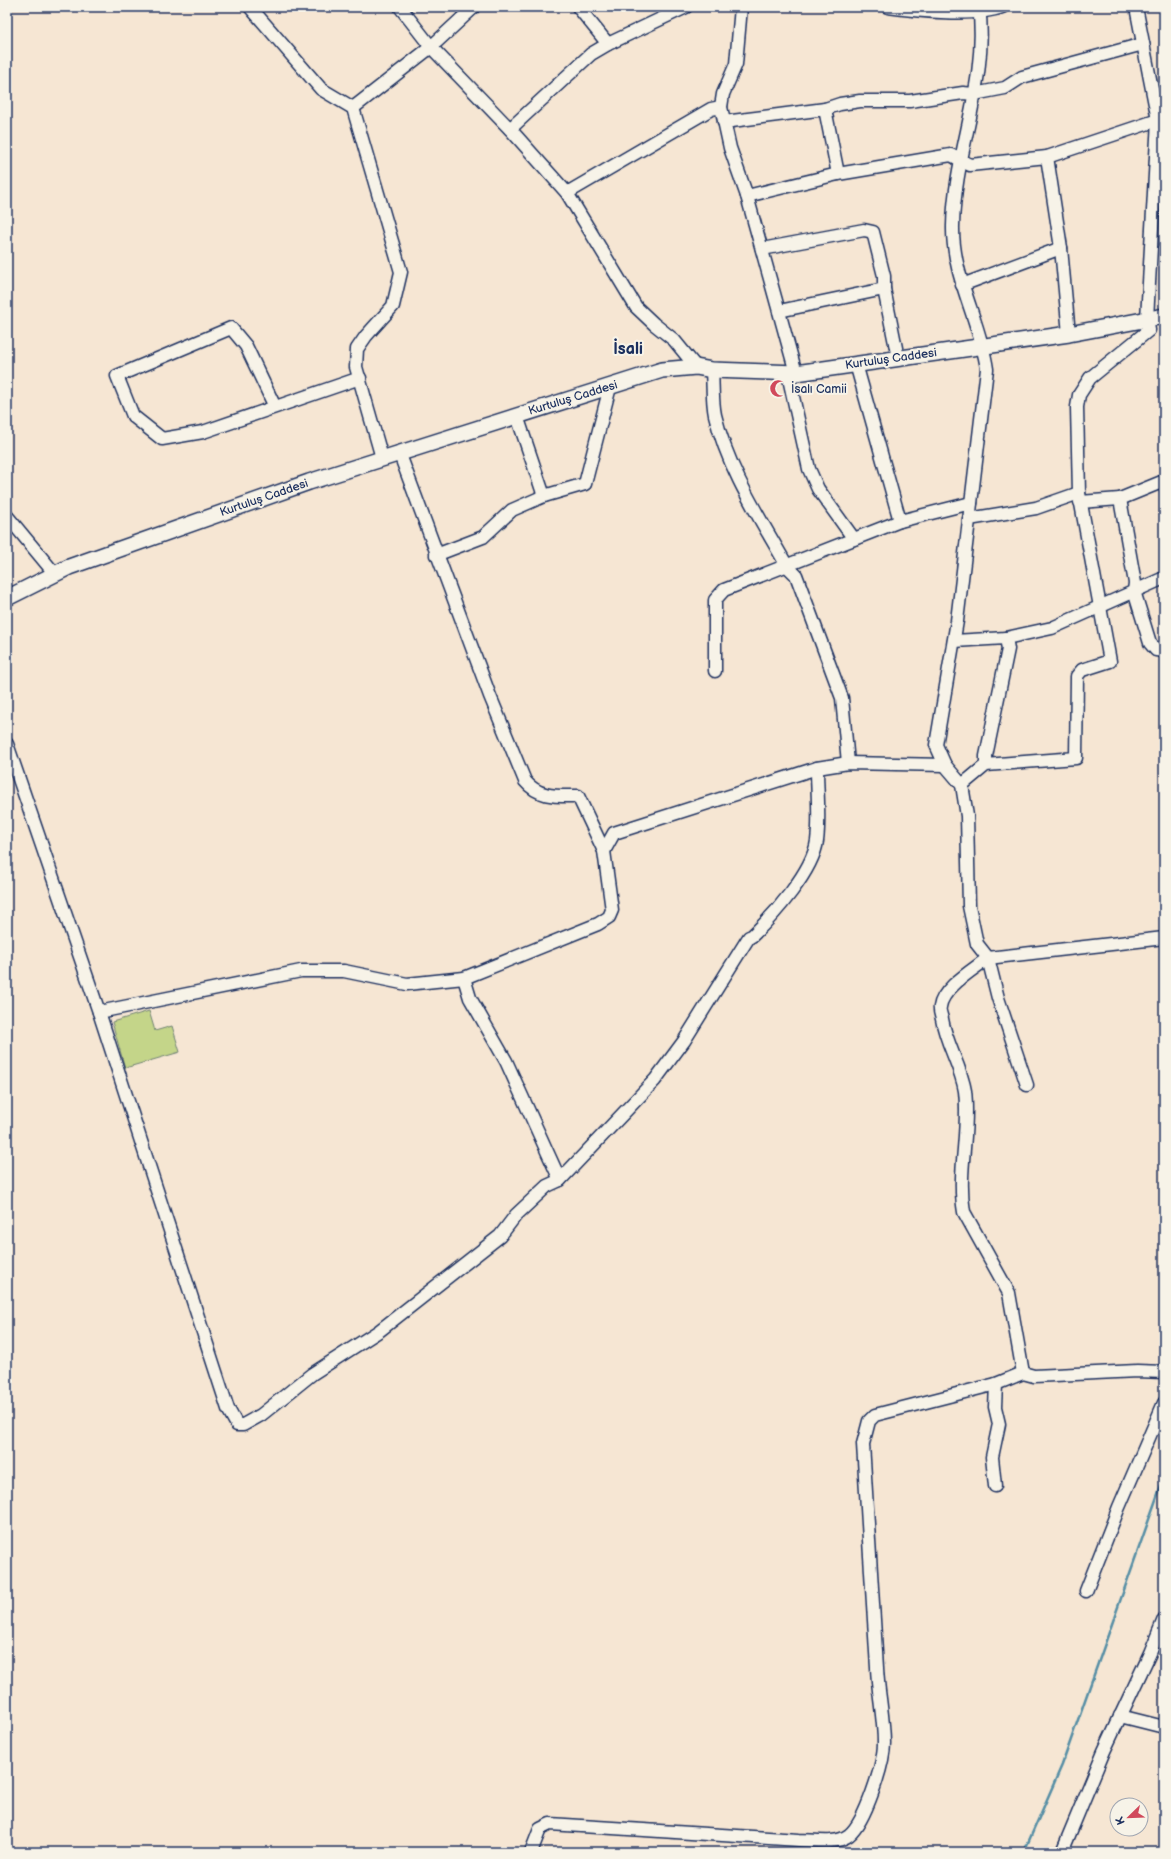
<svg xmlns="http://www.w3.org/2000/svg" width="1171" height="1859" viewBox="0 0 1171 1859" font-family="'Balsamiq Sans',sans-serif">
  <style>
    .green { fill: #c4d589; stroke: #708274 }
    .lines { fill: none; stroke-linecap: round; stroke-linejoin: round }
    .stream { stroke: #568ea5; stroke-width: 2.5 }
    .minor-casing { stroke: #1b2f5e; stroke-width: 15 }
    .major-casing { stroke: #1b2f5e; stroke-width: 18 }
    .minor { stroke: #f7f3e8; stroke-width: 12 }
    .major { stroke: #f7f3e8; stroke-width: 15 }
    .labels { text-anchor: middle; dominant-baseline: central; stroke-width: 4; stroke-linejoin: round; paint-order: stroke }
    .street-label { font-size: 12px; fill: #1b2f5e; stroke: #f7f3e8 }
    .poi-label { font-size: 12px; fill: #1b2f5e; stroke: #f7f3e8; text-anchor: start }
    .district-label { font-size: 16px; font-weight: bold; fill: #1b2f5e; stroke: #f7f3e8 }
  </style>
  <rect width="100%" height="100%" fill="#f6e6d3"/>
  <filter id="ink" filterUnits="userSpaceOnUse"><feTurbulence type="fractalNoise" baseFrequency=".025" numOctaves="2"/><feDisplacementMap in="SourceGraphic" scale="8" xChannelSelector="R" yChannelSelector="G"/><feConvolveMatrix kernelMatrix="1 2 1 2 8 2 1 2 1" color-interpolation-filters="sRGB"/></filter>
  <g filter="url(#ink)">
    <!-- green -->
    <polygon class="green" points="149,1011 155,1031 172,1026 180,1052 125,1068 112,1022"/>
    <g class="lines">
      <!-- stream -->
      <polyline class="stream" points="1024,1852 1062,1765 1164,1477"/>
      <defs>
        <g id="minor">
          <polyline points="250,7 321,89 353,108 401,272 393,306 366,336 357,349 356,367 382,458"/>
          <polyline points="400,7 431,47 510,129 567,193 636,307 654,324 674,340 696,367"/>
          <polyline points="578,7 608,44"/>
          <polyline points="741,7 736,64 723,94 721,107 730,148 747,196 796,373"/>
          <path d="M 888,7 C 917,11 975,17 1002,7"/>
          <path d="M 979,7 C 989,81 954,152 953,226 C 952,277 980,320 987,369 L 957,621 L 936,745 L 945,765 L 962,785 L 967,816 L 969,906 L 977,944 L 988,958 L 1164,938"/>
          <polyline points="353,108 431,47 474,7"/>
          <polyline points="825,109 840,104 860,101 910,101 963,93 974,94 1005,88 1022,77 1143,44"/>
          <polyline points="724,122 825,109 838,174"/>
          <polyline points="510,129 591,54 608,44 686,7"/>
          <polyline points="1047,157 1061,248 1069,334"/>
          <polyline points="567,193 711,109 721,107"/>
          <polyline points="747,196 838,174 951,155 970,165 1047,157 1158,120"/>
          <polyline points="762,249 864,230 873,232 884,276 884,289 898,358"/>
          <polyline points="962,285 1061,248"/>
          <polyline points="779,311 884,289"/>
          <polyline points="856,364 900,521"/>
          <path d="M 712,370 C 713,384 712,401 715,415 C 728,470 760,518 787,566 L 796,575 L 842,698 L 848,763"/>
          <polyline points="788,374 809,469 818,489 854,539"/>
          <polyline points="275,407 246,346 231,328 117,376 133,416 162,439 203,432 360,378"/>
          <polyline points="517,416 544,496"/>
          <polyline points="1164,481 1120,499 1135,583 1134,591 1150,643 1156,650 1164,651"/>
          <polyline points="1080,502 1120,499"/>
          <polyline points="7,516 55,574"/>
          <polyline points="969,519 1036,508 1079,493"/>
          <polyline points="436,555 483,537 512,510 544,496 585,484 610,387"/>
          <polyline points="954,641 1006,638 1052,628 1164,578"/>
          <polyline points="715,671 715,600 724,590 900,521 971,503"/>
          <path d="M 7,744 L 99,1012 L 228,1409 L 237,1425 L 243,1425 L 261,1415 L 312,1374 L 379,1331 L 500,1236 L 516,1215 L 547,1186 L 560,1180 L 655,1080 L 684,1041 L 749,937 L 752,936 C 774,915 813,871 817,841 C 820,818 817,791 817,768"/>
          <polyline points="986,765 986,756 1008,649 1006,638"/>
          <polyline points="962,785 986,765 1076,758 1077,676 1082,670 1110,661 1079,493 1077,407 1079,395 1090,378 1149,330 1147,319 1158,120 1136,7"/>
          <polyline points="604,851 614,833 817,768 848,763 945,765"/>
          <polyline points="464,978 470,998 506,1061 560,1180"/>
          <path d="M 99,1012 L 301,971 L 344,971 L 407,984 L 464,978 L 598,924 L 609,917 L 612,910 L 604,851 L 578,796 C 557,796 539,798 525,781 L 490,696 L 399,452"/>
          <path d="M 1023,1373 L 1009,1293 L 964,1212 C 957,1172 970,1131 965,1091 C 961,1066 946,1044 942,1019 C 941,1015 939,1010 940,1007 C 942,988 973,970 988,958 L 998,998 L 1027,1085"/>
          <polyline points="995,1486 992,1457 999,1424 995,1407 996,1384"/>
          <polyline points="1086,1591 1119,1507 1164,1403"/>
          <polyline points="1120,1716 1164,1727"/>
          <path d="M 531,1852 L 540,1829 L 550,1824 L 799,1840 C 814,1840 836,1845 849,1835 C 865,1822 884,1764 884,1743 C 884,1718 878,1693 877,1668 C 872,1593 868,1519 863,1444 L 869,1421 L 875,1415 L 996,1384 L 1023,1373 L 1034,1376 L 1137,1371 L 1164,1372"/>
          <polyline points="1062,1852 1104,1751 1150,1653 1164,1619"/>
        </g>
        <polyline id="major" points="7,598 69,567 309,482 662,370 696,367 712,370 796,373 1069,334 1164,316"/>
      </defs>
      <!-- minor casing -->
      <use href="#minor" class="minor-casing"/>
      <!-- major casing -->
      <use href="#major" class="major-casing"/>
      <!-- minor -->
      <use href="#minor" class="minor"/>
      <!-- major -->
      <use href="#major" class="major"/>
    </g>
  </g>
  <!-- icons -->
  <defs>
    <symbol id="mosque-bare" viewBox="-9 -9 18 18"><path d="M3.5-4.9A6 6 0 1 0 3.5 4.9A5 5 0 1 1 3.5-4.9Z" fill="#d1495b" stroke="#f7f3e8" stroke-width="2.5" paint-order="stroke"/></symbol>
  </defs>
  <g fill-rule="evenodd">
    <use href="#mosque-bare" x="766" y="376" width="25" height="25"/>
  </g>
  <g class="labels">
    <!-- street labels -->
    <g class="street-label">
      <text transform="translate(891 359) rotate(-8)">Kurtuluş Caddesi</text>
      <text transform="translate(573 398) rotate(-17)">Kurtuluş Caddesi</text>
      <text transform="translate(264 498) rotate(-19)">Kurtuluş Caddesi</text>
    </g>
    <!-- poi labels -->
    <g class="poi-label">
      <text x="791" y="389">İsalı Camii</text>
    </g>
    <!-- district labels -->
    <g class="district-label">
      <text x="628" y="349">İsali</text>
    </g>
  </g>
  <!-- margin -->
  <rect width="1171" height="1859" fill="none" stroke="#f7f3e8" stroke-width="24"/>
  <rect x="12" y="12" width="1147" height="1835" fill="none" stroke="#1b2f5e" stroke-width="1.5" filter="url(#ink)"/>
  <!-- north arrow -->
  <g transform="translate(1129 1817) rotate(247)"><circle r="19" fill="#f7f3e8" stroke="#9fa5b1"/>
  <path d="M0-3L7 15L0 10L-7 15Z" fill="#d1495b"/>
  <text y="-6" font-size="11" font-weight="bold" text-anchor="middle" fill="#1b2f5e">K</text>
  </g>
</svg>
